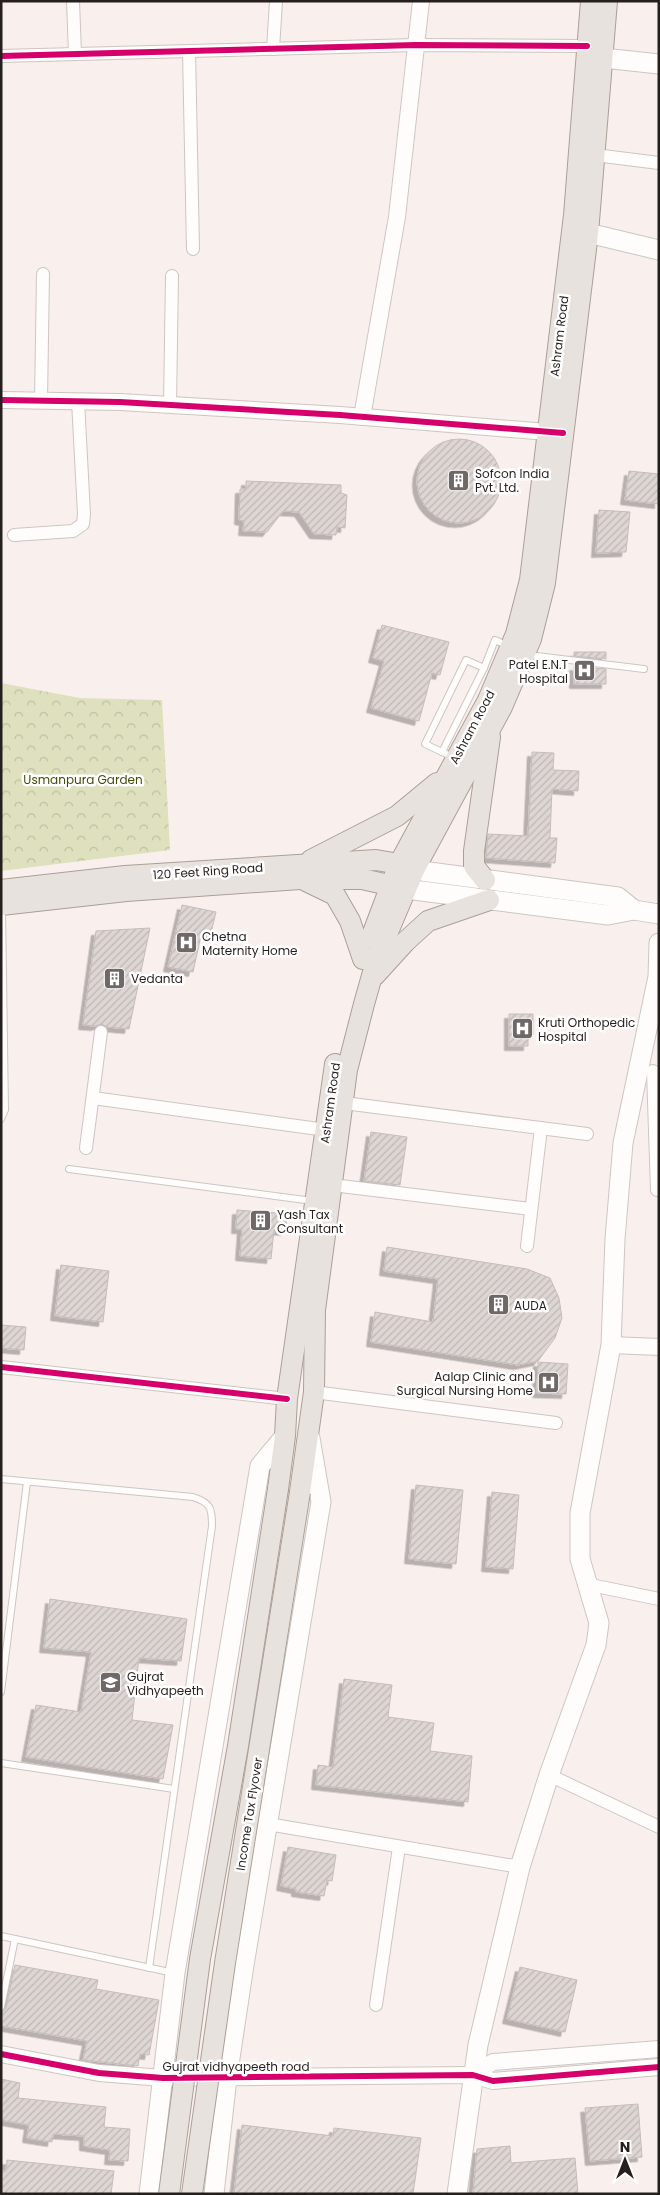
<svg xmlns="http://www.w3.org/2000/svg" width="660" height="2195" viewBox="0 0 660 2195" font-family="Poppins,sans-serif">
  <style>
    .park { fill: url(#park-crowns) }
    .building { fill: url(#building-hatch); stroke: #c5bdbc; filter: url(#shadow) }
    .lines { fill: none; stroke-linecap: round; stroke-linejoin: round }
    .service-casing { stroke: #ccc6c3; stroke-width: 8 }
    .minor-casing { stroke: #ccc6c3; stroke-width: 14 }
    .tertiary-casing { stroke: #ccc6c3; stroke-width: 18 }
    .secondary-casing { stroke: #ccc6c3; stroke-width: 21 }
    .primary-casing { stroke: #ab9f96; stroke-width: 22 }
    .service { stroke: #fefdfc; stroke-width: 6 }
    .minor { stroke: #fefdfc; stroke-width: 12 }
    .tertiary { stroke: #fefdfc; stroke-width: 16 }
    .secondary { stroke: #fefdfc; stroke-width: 19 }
    .primary { stroke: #e8e2de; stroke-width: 20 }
    .primary-bridge-casing { stroke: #ab9f96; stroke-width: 22; stroke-linecap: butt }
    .primary-bridge { stroke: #e8e2de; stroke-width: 20 }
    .cycleway-casing { stroke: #fff; stroke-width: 9 }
    .cycleway { stroke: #d6006c; stroke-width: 6 }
    .labels { text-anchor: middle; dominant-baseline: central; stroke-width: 5; stroke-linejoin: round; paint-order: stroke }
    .street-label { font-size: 12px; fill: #251f1d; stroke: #fff }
    .poi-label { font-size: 12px; fill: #251f1d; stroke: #fff; text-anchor: start }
    .park-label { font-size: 12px; fill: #434c0b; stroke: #fff }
  </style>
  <defs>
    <pattern id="park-crowns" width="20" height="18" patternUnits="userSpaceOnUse" patternTransform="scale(1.25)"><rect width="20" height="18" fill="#dee0be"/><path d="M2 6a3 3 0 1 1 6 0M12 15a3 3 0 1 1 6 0" fill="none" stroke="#bec0a3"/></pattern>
    <pattern id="building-hatch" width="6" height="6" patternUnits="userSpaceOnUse" patternTransform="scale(1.25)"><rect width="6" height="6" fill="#ddd6d3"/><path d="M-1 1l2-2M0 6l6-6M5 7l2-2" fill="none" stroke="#beb7b5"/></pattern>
    <filter id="shadow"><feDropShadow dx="-4.5" dy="4.5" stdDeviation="0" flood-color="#0004"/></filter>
  </defs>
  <rect width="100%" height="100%" fill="#f9f0ed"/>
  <!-- park -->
  <polygon class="park" points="1,683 80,698 162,700 170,850 1,871"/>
  <!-- building -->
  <g class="building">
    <circle cx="459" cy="481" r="42"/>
    <polygon points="629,471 659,474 659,504 625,500"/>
    <polygon points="246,481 341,485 341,493 347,495 345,528 337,527 336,535 314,534 299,512 283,511 267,532 243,531 244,521 239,520 240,489 246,489"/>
    <polygon points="599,510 630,512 626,552 596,553"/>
    <polygon points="382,625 449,642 440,675 432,673 419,721 371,708 384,661 373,658"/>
    <polygon points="574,652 606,652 606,659 574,656"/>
    <polygon points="574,666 606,669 606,684 574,684"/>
    <polygon points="532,752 554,753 553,770 579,771 578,791 552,789 550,838 557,838 555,863 486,858 488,834 528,836"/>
    <polygon points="182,905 216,912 211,933 202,931 193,972 168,967"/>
    <polygon points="150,928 129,1029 107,1027 102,1024 95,1026 83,1025 96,931"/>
    <polygon points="509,1014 533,1014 533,1035 528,1035 528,1046 509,1046"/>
    <polygon points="371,1132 407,1137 400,1185 364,1181"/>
    <polygon points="237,1210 287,1214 286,1231 274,1230 271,1259 240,1256 242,1229 236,1229"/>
    <polygon points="387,1247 527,1269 550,1278 559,1298 562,1318 555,1338 538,1361 518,1365 371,1342 375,1312 433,1322 438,1279 384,1271"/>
    <polygon points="61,1265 109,1271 103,1322 55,1316"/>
    <polygon points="1,1325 26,1327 24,1350 1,1348"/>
    <polygon points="538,1362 568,1364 566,1394 537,1393"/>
    <polygon points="416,1485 463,1490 456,1564 409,1559"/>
    <polygon points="492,1492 519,1495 513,1569 486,1567"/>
    <polygon points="50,1599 187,1619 181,1661 139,1658 132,1720 173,1725 163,1779 26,1757 36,1705 81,1712 91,1652 44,1648"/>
    <polygon points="344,1679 392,1685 388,1717 434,1723 430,1751 472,1756 468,1802 316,1785 318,1765 333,1767"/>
    <polygon points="288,1847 336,1855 332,1881 327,1880 324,1896 296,1892 296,1889 281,1886"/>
    <polygon points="15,1965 98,1980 96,1989 159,2000 149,2055 140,2054 138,2066 83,2060 87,2041 1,2026 1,2012 6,2008"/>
    <polygon points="520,1967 577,1980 565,2032 507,2019"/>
    <polygon points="1,2079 20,2083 18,2098 106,2107 104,2127 130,2129 128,2161 109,2160 110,2150 84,2146 84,2136 53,2134 52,2142 27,2138 29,2125 1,2120"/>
    <polygon points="638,2104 642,2157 590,2161 585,2108"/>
    <polygon points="242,2125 333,2136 334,2128 421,2138 413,2194 234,2194"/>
    <polygon points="510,2146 511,2163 575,2158 578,2194 473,2194 477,2149"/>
    <polygon points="7,2160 114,2171 111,2194 1,2194 1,2171 6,2171"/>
  </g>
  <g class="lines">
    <defs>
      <g id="service">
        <polyline points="528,655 644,669"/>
        <polyline points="442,752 484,668"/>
        <polyline points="455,758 425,744 466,660 484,668 495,640 508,646"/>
        <polyline points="1,1119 5,1110 2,908"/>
        <polyline points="69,1169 313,1201"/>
        <path d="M 1,1479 L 193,1497 C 211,1503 212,1508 212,1526 L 149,1968"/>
        <polyline points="1,1692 27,1482"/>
        <polyline points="1,1763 174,1789"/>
        <polyline points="1,1936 174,1973"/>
        <polyline points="1,2007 15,1939"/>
      </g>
      <g id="minor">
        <polyline points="73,1 75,54"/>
        <polyline points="273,49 276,1"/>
        <polyline points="189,51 193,249"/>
        <polyline points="1,56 416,45 587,46"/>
        <polyline points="595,155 659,163"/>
        <polyline points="41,400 43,274"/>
        <polyline points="170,405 172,276"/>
        <polyline points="14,535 73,531 83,524 84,514 78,401"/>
        <polyline points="653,1071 657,1190 659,1190"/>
        <polyline points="93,1098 326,1130"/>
        <polyline points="344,1103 587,1134"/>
        <polyline points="86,1148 101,1032"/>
        <polyline points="332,1185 531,1209"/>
        <polyline points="527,1246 541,1128"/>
        <polyline points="1,1367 287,1399"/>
        <polyline points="314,1392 556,1423"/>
        <polyline points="586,1584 659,1599"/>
        <polyline points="549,1775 659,1827"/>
        <polyline points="268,1824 520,1867"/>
        <polyline points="376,2005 399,1847"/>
      </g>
      <g id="tertiary">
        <polyline points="1,400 120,402 340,415 560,433"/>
        <polyline points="362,417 397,217 421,1"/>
        <polyline points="611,1345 659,1347"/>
        <polyline points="1,2054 99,2073 163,2078 473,2075 493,2081 659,2067"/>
        <polyline points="473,2075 493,2062 659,2049"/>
      </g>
      <g id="secondary">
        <polyline points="603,58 659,64"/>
        <polyline points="588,233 659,250"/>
        <polyline points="414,870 618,897 634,910"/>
        <polyline points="406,889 608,915 634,910 659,914"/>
        <polyline points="149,2194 175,1973 260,1466 285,1436"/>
        <polyline points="214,2194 227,2078 244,1965 321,1502 310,1438"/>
        <polyline points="457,2194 478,2045 520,1867 549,1775 596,1645 599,1623 580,1559 580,1513 611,1345 615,1239 623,1143 658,977 659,943"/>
      </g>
      <g id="primary">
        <polyline points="311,860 397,816 437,783"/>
        <polyline points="485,880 474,866 474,851 490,737"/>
        <polyline points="306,881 335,895 350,921 363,959"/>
        <polyline points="1,890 125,876 376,860 399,864 411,869"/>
        <polyline points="1,905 126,891 300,879 362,879 402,888"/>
        <polyline points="371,938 399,864 488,700 516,634 530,580 574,215 591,1"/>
        <polyline points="375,975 405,942 428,921 489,900"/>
        <polyline points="278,1489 285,1436 287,1399 335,1064"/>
        <polyline points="300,1492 314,1392 315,1310 347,1070 364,1004 377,958 414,870 502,707 531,639 545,583 588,233 607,1"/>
      </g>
    </defs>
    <!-- service casing -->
    <use href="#service" class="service-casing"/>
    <!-- minor casing -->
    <use href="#minor" class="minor-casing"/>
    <!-- tertiary casing -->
    <use href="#tertiary" class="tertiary-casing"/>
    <!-- secondary casing -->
    <use href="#secondary" class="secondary-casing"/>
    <!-- primary casing -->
    <use href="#primary" class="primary-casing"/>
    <!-- service -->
    <use href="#service" class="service"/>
    <!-- minor -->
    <use href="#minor" class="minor"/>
    <!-- tertiary -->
    <use href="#tertiary" class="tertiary"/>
    <!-- secondary -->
    <use href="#secondary" class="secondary"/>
    <!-- primary -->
    <use href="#primary" class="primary"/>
    <defs>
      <g id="primary-bridge">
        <polyline points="169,2194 200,1959 238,1746 278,1489"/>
        <polyline points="192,2194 225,1963 300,1492"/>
      </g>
    </defs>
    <!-- primary-bridge casing -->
    <use href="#primary-bridge" class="primary-bridge-casing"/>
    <!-- primary-bridge -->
    <use href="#primary-bridge" class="primary-bridge"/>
    <defs>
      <g id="cycleway">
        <polyline points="1,56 416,45 587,46"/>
        <polyline points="1,400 120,402 340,415 563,433"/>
        <polyline points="1,1367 287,1399"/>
        <polyline points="1,2054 99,2073 163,2078 473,2075 493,2081 659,2067"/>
      </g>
    </defs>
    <!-- cycleway casing -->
    <use href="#cycleway" class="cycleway-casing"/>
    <!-- cycleway -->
    <use href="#cycleway" class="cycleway"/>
  </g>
  <!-- icons -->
  <defs>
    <symbol id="building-square" viewBox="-11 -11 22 22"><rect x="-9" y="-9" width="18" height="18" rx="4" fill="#6f6866" stroke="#fff"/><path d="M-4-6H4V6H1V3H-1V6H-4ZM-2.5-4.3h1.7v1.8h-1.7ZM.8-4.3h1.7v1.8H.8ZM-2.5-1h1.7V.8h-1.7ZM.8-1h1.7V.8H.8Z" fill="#fff"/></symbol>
    <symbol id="hospital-square" viewBox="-11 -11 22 22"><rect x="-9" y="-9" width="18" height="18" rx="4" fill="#6f6866" stroke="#fff"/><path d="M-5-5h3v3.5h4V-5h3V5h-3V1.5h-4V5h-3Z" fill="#fff"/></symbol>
    <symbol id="university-square" viewBox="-11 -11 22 22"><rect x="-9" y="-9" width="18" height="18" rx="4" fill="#6f6866" stroke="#fff"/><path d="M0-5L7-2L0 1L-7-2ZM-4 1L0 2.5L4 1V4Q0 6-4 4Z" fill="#fff"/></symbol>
  </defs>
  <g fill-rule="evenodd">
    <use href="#building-square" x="446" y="468" width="25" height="25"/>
    <use href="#hospital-square" x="572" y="658" width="25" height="25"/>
    <use href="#hospital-square" x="174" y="930" width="25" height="25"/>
    <use href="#building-square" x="102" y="966" width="25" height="25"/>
    <use href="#hospital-square" x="510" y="1016" width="25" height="25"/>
    <use href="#building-square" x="248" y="1208" width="25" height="25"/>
    <use href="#building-square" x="486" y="1292" width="25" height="25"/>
    <use href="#hospital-square" x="536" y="1370" width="25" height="25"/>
    <use href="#university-square" x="98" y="1670" width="25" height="25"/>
  </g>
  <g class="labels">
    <!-- street labels -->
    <g class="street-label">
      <text transform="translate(559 336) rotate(-83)">Ashram Road</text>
      <text transform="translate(472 727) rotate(-62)">Ashram Road</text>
      <text transform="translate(208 871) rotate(-4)">120 Feet Ring Road</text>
      <text transform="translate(330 1103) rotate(-82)">Ashram Road</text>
      <text transform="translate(249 1814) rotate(-81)">Income Tax Flyover</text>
      <text x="236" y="2066">Gujrat vidhyapeeth road</text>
    </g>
    <!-- poi labels -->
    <g class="poi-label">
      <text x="475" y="473">Sofcon India<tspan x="475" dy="14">Pvt. Ltd.</tspan></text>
      <text x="568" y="664" text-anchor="end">Patel E.N.T<tspan x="568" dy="14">Hospital</tspan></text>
      <text x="202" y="936">Chetna<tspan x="202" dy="14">Maternity Home</tspan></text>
      <text x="131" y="978">Vedanta</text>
      <text x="538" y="1022">Kruti Orthopedic<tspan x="538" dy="14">Hospital</tspan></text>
      <text x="277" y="1214">Yash Tax<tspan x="277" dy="14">Consultant</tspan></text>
      <text x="514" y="1305">AUDA</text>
      <text x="533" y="1376" text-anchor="end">Aalap Clinic and<tspan x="533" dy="14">Surgical Nursing Home</tspan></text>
      <text x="127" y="1676">Gujrat<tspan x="127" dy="14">Vidhyapeeth</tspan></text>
    </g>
    <!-- park labels -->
    <g class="park-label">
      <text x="83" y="779">Usmanpura Garden</text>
    </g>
  </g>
  <!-- border -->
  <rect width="660" height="2195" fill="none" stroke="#251f1d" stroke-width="5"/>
  <!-- north arrow -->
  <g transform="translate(625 2160)" stroke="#ffffff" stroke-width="4" paint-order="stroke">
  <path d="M0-4L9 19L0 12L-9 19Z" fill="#251f1d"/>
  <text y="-8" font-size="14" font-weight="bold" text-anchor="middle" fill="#251f1d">N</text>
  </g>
</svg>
